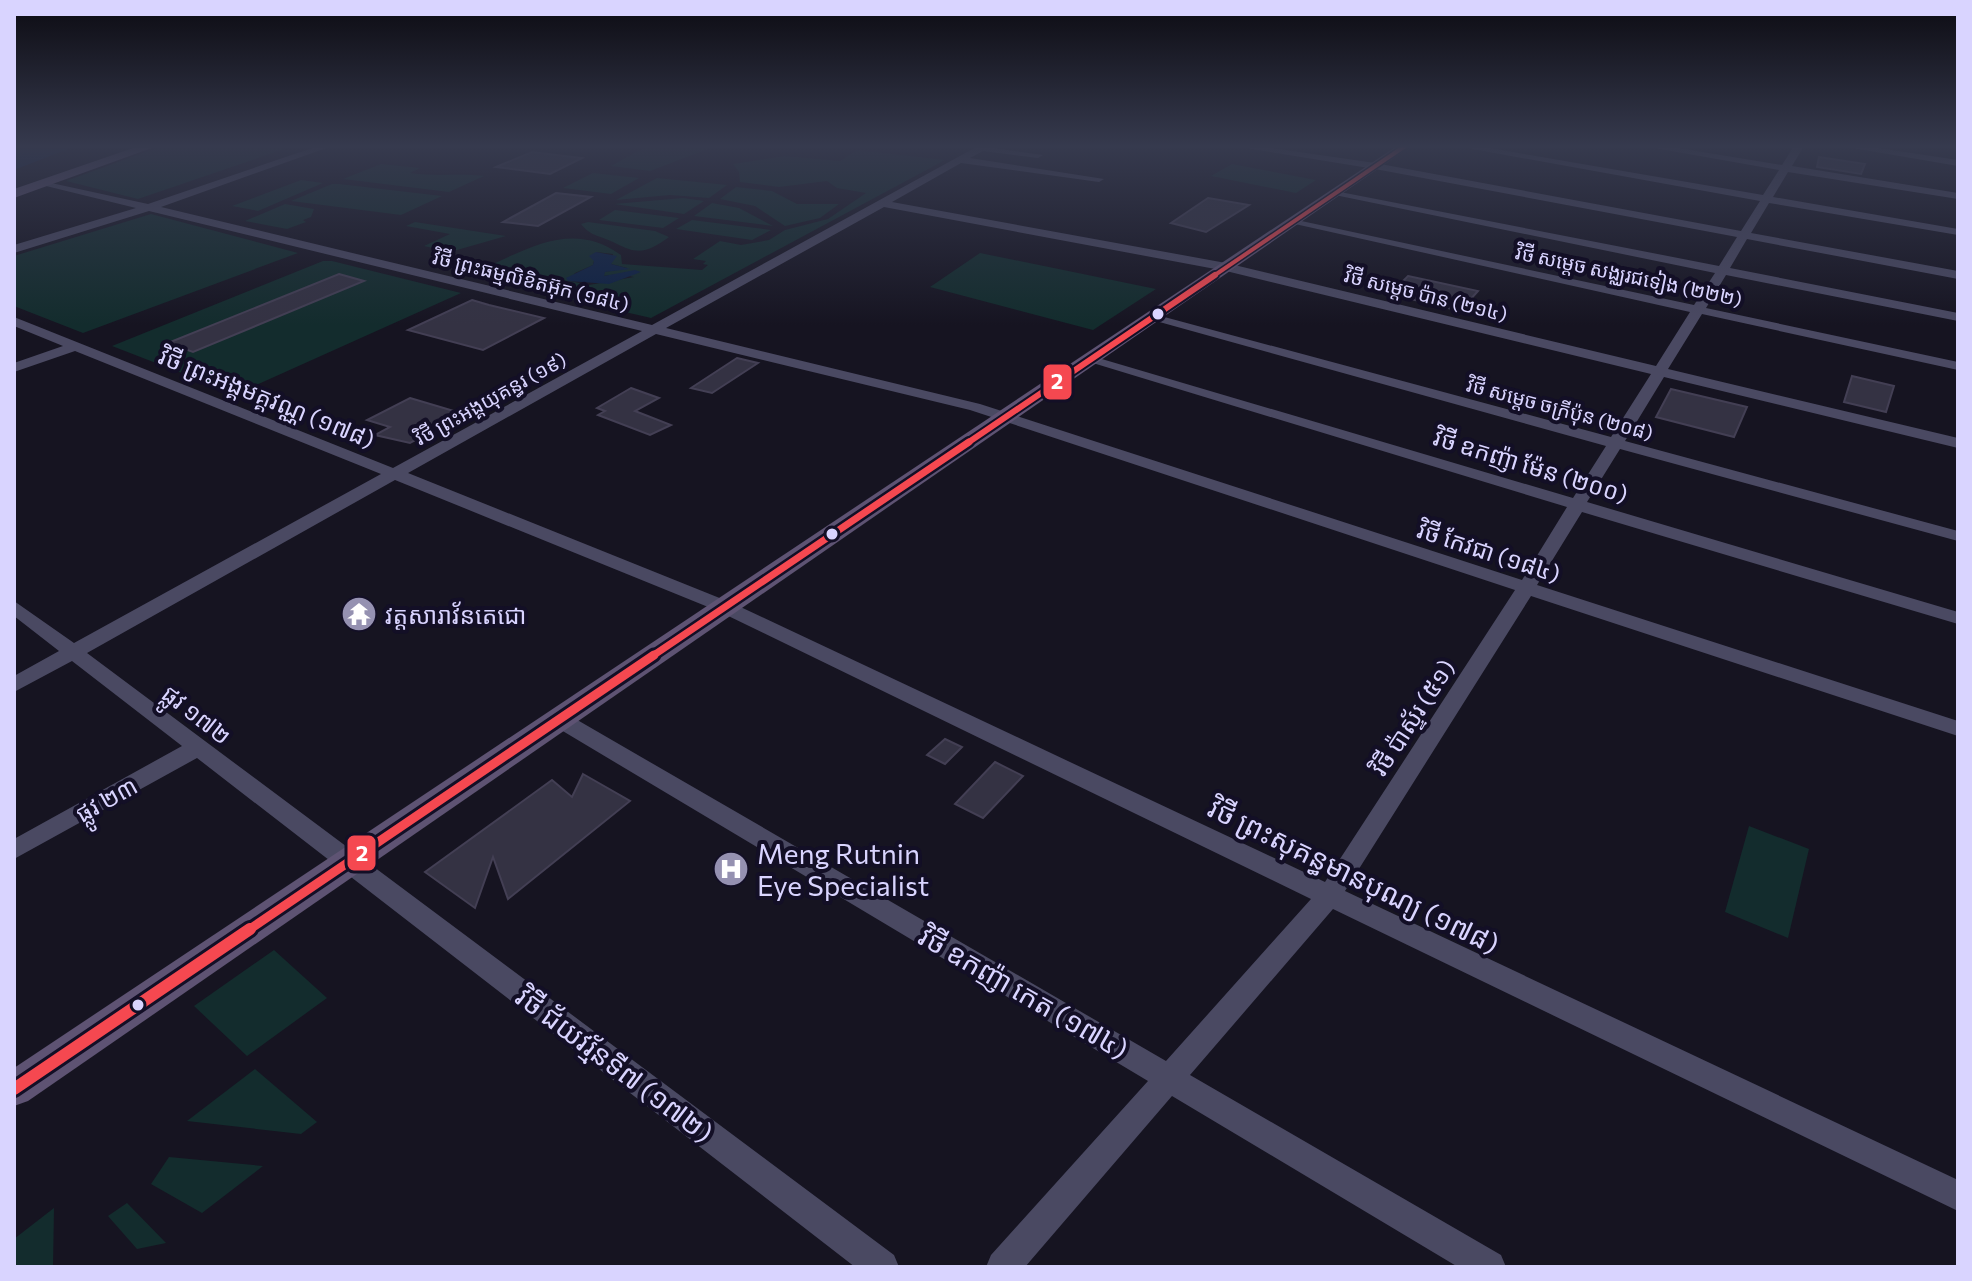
<svg xmlns="http://www.w3.org/2000/svg" width="1972" height="1281" viewBox="0 0 1972 1281" font-family="Commissioner,'Noto Sans Khmer',sans-serif">
  <style>
    .green { fill: #132c2d; fill-rule: evenodd }
    .water { fill: #0d2144 }
    .building { fill: #343243; stroke: #433f54; stroke-width: 2 }
    .lines { fill: none; stroke-linecap: round; stroke-linejoin: round }
    .minor { fill: #4a4962; fill-rule: evenodd }
    .major { fill: #5e5373; fill-rule: evenodd }
    .bus-1-far4-casing { stroke: #130f26; stroke-width: 7 }
    .bus-1-far3-casing { stroke: #130f26; stroke-width: 10 }
    .bus-1-far2-casing { stroke: #130f26; stroke-width: 12 }
    .bus-1-far1-casing { stroke: #130f26; stroke-width: 15 }
    .bus-1-casing { stroke: #130f26; stroke-width: 18 }
    .bus-1-far4 { stroke: #f54850; stroke-width: 4 }
    .bus-1-far3 { stroke: #f54850; stroke-width: 6 }
    .bus-1-far2 { stroke: #f54850; stroke-width: 7 }
    .bus-1-far1 { stroke: #f54850; stroke-width: 9 }
    .bus-1 { stroke: #f54850; stroke-width: 12 }
    .bus-dot { fill: #d9d4ff; stroke: #130f26; stroke-width: 3 }
    .labels { text-anchor: middle; dominant-baseline: central; stroke-width: 8; stroke-linejoin: round; paint-order: stroke }
    .far-street-label { font-size: 20px; fill: #d9d4ff; stroke: #130f26 }
    .street-label { font-size: 24px; fill: #d9d4ff; stroke: #130f26 }
    .poi-label { font-size: 24px; fill: #d9d4ff; stroke: #130f26; text-anchor: start }
    .near-poi-label { font-size: 28px; fill: #d9d4ff; stroke: #130f26; text-anchor: start }
    .near-street-label { font-size: 28px; fill: #d9d4ff; stroke: #130f26 }
    .line-badge { stroke: #130f26; stroke-width: 3 }
    .badge-label { font-size: 22px; text-anchor: middle; font-weight: bold; fill: #fff }
  </style>
  <rect width="100%" height="100%" fill="#161421"/>
  <!-- green -->
  <g class="green">
    <polygon points="162,146 293,146 138,199 66,181"/>
    <polygon points="647,146 716,146 650,171 611,166"/>
    <path d="M 857,150 L 945,160 L 651,318 L 513,286 L 525,280 L 482,269 C 526,250 572,219 621,255 L 622,264 L 702,270 L 708,265 L 703,264 L 706,261 L 693,259 L 720,241 L 741,245 L 769,240 L 785,230 L 828,219 L 866,193 L 837,188 L 827,181 L 779,187 L 740,182 L 739,172 L 733,164 L 784,156 L 840,161 ZM 596,252 L 613,254 L 611,264 L 627,268 L 605,272 L 603,276 L 619,274 L 634,277 L 589,285 L 569,281 L 575,273 L 593,265 Z"/>
    <path d="M 381,164 L 420,168 L 410,173 C 437,177 459,173 484,176 L 449,192 L 343,179 Z"/>
    <polygon points="1232,164 1316,180 1296,193 1211,176"/>
    <polygon points="593,173 639,178 611,194 563,188"/>
    <polygon points="657,178 727,185 709,198 670,195 616,200"/>
    <polygon points="301,180 323,183 258,211 232,206"/>
    <polygon points="332,184 339,184 442,196 401,215 291,201"/>
    <polygon points="736,187 772,191 797,204 839,204 820,218 785,226 755,206 720,199"/>
    <polygon points="683,198 704,201 684,214 614,204"/>
    <polygon points="712,203 739,208 773,226 694,216"/>
    <polygon points="285,204 314,209 311,217 303,220 306,222 287,229 245,221"/>
    <polygon points="615,210 679,218 663,228 599,220"/>
    <polygon points="151,214 298,253 83,333 14,306 14,256"/>
    <polygon points="692,220 771,230 752,240 676,229"/>
    <polygon points="415,222 506,236 450,252 424,246 450,234 406,226"/>
    <path d="M 588,222 L 655,231 L 669,237 C 647,253 638,255 615,243 C 602,236 591,237 581,224 Z"/>
    <polygon points="980,253 1156,289 1093,330 930,287"/>
    <polygon points="323,261 332,261 461,293 236,394 112,346"/>
    <polygon points="1749,826 1809,849 1788,938 1725,912"/>
    <polygon points="274,950 327,998 247,1056 194,1006"/>
    <polygon points="255,1069 317,1122 301,1134 187,1121"/>
    <polygon points="169,1157 263,1166 202,1213 151,1184"/>
    <polygon points="127,1203 166,1243 137,1249 108,1216"/>
    <polygon points="54,1208 53,1267 14,1267 14,1239"/>
  </g>
  <!-- water -->
  <g class="water">
    <polygon points="14,146 76,146 14,170"/>
    <polygon points="596,252 617,256 611,264 630,269 605,272 604,276 635,270 641,272 609,284 568,281 566,278 593,265 594,261 589,256"/>
  </g>
  <!-- building -->
  <g class="building">
    <polygon points="532,152 582,158 550,174 496,167"/>
    <polygon points="1819,157 1865,164 1861,174 1817,167"/>
    <polygon points="556,193 591,197 538,226 503,222"/>
    <polygon points="1208,198 1249,205 1206,232 1171,223"/>
    <polygon points="339,274 364,281 193,352 168,343"/>
    <polygon points="1408,276 1478,291 1460,311 1390,294"/>
    <polygon points="472,300 489,305 544,318 483,350 408,330"/>
    <polygon points="737,358 758,363 712,393 691,388"/>
    <polygon points="1852,376 1894,386 1886,412 1844,402"/>
    <polygon points="631,388 659,398 635,411 671,425 650,435 598,415 605,411 597,408"/>
    <polygon points="1671,389 1747,407 1734,437 1656,417"/>
    <polygon points="410,398 464,414 410,443 375,435 390,427 367,420"/>
    <polygon points="945,739 962,747 945,764 927,755"/>
    <polygon points="995,762 1023,776 983,818 955,804"/>
    <polygon points="583,774 630,801 508,899 493,857 475,908 425,872 552,780 572,797"/>
  </g>
  <g class="lines">
    <!-- minor -->
    <g class="minor">
      <path d="M 318,146 L 332,146 L 161,207 L 652,325 L 978,146 L 1043,155 L 1038,158 L 983,151 L 970,158 L 1104,179 L 1099,182 L 961,163 L 892,202 L 1226,263 L 1656,366 L 1690,312 L 1286,222 L 1292,219 L 1694,305 L 1715,273 L 1330,194 L 1335,191 L 1719,266 L 1737,237 L 1375,169 L 1233,146 L 1258,146 L 1375,163 L 1741,231 L 1760,201 L 1456,146 L 1478,146 L 1763,195 L 1779,170 L 1643,146 L 1666,146 L 1782,165 L 1794,146 L 1804,146 L 1792,166 L 1958,193 L 1958,199 L 1788,172 L 1773,197 L 1958,229 L 1958,235 L 1769,203 L 1751,233 L 1958,271 L 1958,279 L 1747,239 L 1730,268 L 1958,313 L 1958,321 L 1726,275 L 1706,308 L 1958,362 L 1958,370 L 1702,314 L 1668,369 L 1958,438 L 1958,448 L 1664,377 L 1625,441 L 1958,531 L 1958,541 L 1620,449 L 1587,502 L 1958,612 L 1958,624 L 1582,512 L 1537,585 L 1958,721 L 1958,736 L 1531,596 L 1345,891 L 1958,1180 L 1958,1211 L 1333,909 L 1190,1075 L 1501,1255 L 1506,1267 L 1458,1267 L 1172,1096 L 1025,1267 L 986,1267 L 991,1255 L 1148,1081 L 551,724 L 548,719 L 551,714 L 567,714 L 1166,1061 L 1311,899 L 718,611 L 395,480 L 87,653 L 894,1255 L 899,1267 L 855,1267 L 197,758 L 14,859 L 14,839 L 182,746 L 72,661 L 14,692 L 14,676 L 59,651 L 14,616 L 14,601 L 74,643 L 381,474 L 75,351 L 14,372 L 14,363 L 63,346 L 14,326 L 14,317 L 393,468 L 642,331 L 149,211 L 14,253 L 14,245 L 136,208 L 42,185 L 42,181 L 148,204 ZM 884,207 L 1226,271 L 1651,374 L 1611,437 L 1157,315 L 1145,318 L 1606,446 L 1573,498 L 1095,357 L 1083,360 L 1567,507 L 1522,580 L 980,404 L 666,328 ZM 656,334 L 970,410 L 1515,590 L 1325,882 L 732,603 L 408,473 Z"/>
      <polygon points="1841,146 1865,146 1958,160 1958,166"/>
    </g>
    <!-- major -->
    <g class="major">
      <polygon points="139,146 157,146 14,198 14,189"/>
      <polygon points="1397,146 1411,146 28,1101 14,1106 14,1068"/>
    </g>
    <defs>
      <polyline id="bus-1-far4" points="1212,277 1405,146"/>
      <polyline id="bus-1-far3" points="966,444 1215,275"/>
      <polyline id="bus-1-far2" points="651,657 969,442"/>
      <polyline id="bus-1-far1" points="247,931 654,655"/>
      <polyline id="bus-1" points="14,1089 250,929"/>
    </defs>
    <!-- bus-1-far4 casing -->
    <use href="#bus-1-far4" class="bus-1-far4-casing"/>
    <!-- bus-1-far3 casing -->
    <use href="#bus-1-far3" class="bus-1-far3-casing"/>
    <!-- bus-1-far2 casing -->
    <use href="#bus-1-far2" class="bus-1-far2-casing"/>
    <!-- bus-1-far1 casing -->
    <use href="#bus-1-far1" class="bus-1-far1-casing"/>
    <!-- bus-1 casing -->
    <use href="#bus-1" class="bus-1-casing"/>
    <!-- bus-1-far4 -->
    <use href="#bus-1-far4" class="bus-1-far4"/>
    <!-- bus-1-far3 -->
    <use href="#bus-1-far3" class="bus-1-far3"/>
    <!-- bus-1-far2 -->
    <use href="#bus-1-far2" class="bus-1-far2"/>
    <!-- bus-1-far1 -->
    <use href="#bus-1-far1" class="bus-1-far1"/>
    <!-- bus-1 -->
    <use href="#bus-1" class="bus-1"/>
  </g>
  <!-- sky -->
  <linearGradient id="sky" x2="0" y2="1"><stop stop-color="#0c0b12"/><stop offset="0.45" stop-color="#363a4e"/><stop offset="1" stop-color="#363a4e" stop-opacity="0"/></linearGradient>
  <rect width="1972" height="325" fill="url(#sky)"/>
  <!-- icons -->
  <defs>
    <symbol id="temple-disc" viewBox="-11 -11 22 22"><circle r="9.5" fill="#9591b1" stroke="#130f26"/><path d="M0-6L5-2H3V0L6.5 2.5H4V6H1.5V3h-3V6H-4V2.5H-6.5L-3 0V-2H-5Z" fill="#fff"/></symbol>
    <symbol id="hospital-disc" viewBox="-11 -11 22 22"><circle r="9.5" fill="#9591b1" stroke="#130f26"/><path d="M-5-5h3v3.5h4V-5h3V5h-3V1.5h-4V5h-3Z" fill="#fff"/></symbol>
  </defs>
  <g fill-rule="evenodd">
    <use href="#temple-disc" x="339" y="594" width="40" height="40"/>
    <use href="#hospital-disc" x="711" y="849" width="40" height="40"/>
  </g>
  <!-- markers -->
  <g class="bus-dot">
    <circle cx="1158" cy="314" r="7"/>
    <circle cx="832" cy="534" r="7"/>
    <circle cx="138" cy="1005" r="7"/>
  </g>
  <g class="labels">
    <!-- far-street labels -->
    <g class="far-street-label">
      <text transform="translate(1629 275) rotate(12)">វិថី សម្តេច សង្ឈរជទៀង (២២២)</text>
      <text transform="translate(531 280) rotate(14)">វិថី ព្រះធម្មលិខិតអ៊ុក (១៨៤)</text>
      <text transform="translate(1426 294) rotate(14)">វិថី សម្តេច ប៉ាន (២១៤)</text>
      <text transform="translate(490 398) rotate(-29)">វិថី ព្រះអង្គយុគន្ធរ (១៩)</text>
      <text transform="translate(1560 408) rotate(15)">វិថី សម្តេច ចក្រីប៉ុន (២០៨)</text>
    </g>
    <!-- street labels -->
    <g class="street-label">
      <text transform="translate(267 397) rotate(22)">វិថី ព្រះអង្គមគ្គវណ្ណ (១៧៨)</text>
      <text transform="translate(1531 465) rotate(17)">វិថី ឧកញ៉ា ម៉ែន (២០០)</text>
      <text transform="translate(1489 551) rotate(18)">វិថី កែវជា (១៨៤)</text>
      <text transform="translate(197 714) rotate(38)">ផ្លូវ ១៧២</text>
      <text transform="translate(1412 717) rotate(-57)">វិថី ប៉ាស្ទ័រ (៥១)</text>
      <text transform="translate(106 799) rotate(-29)">ផ្លូវ ២៣</text>
    </g>
    <!-- poi labels -->
    <g class="poi-label">
      <text x="385" y="614">វត្តសារាវ័នតេជោ</text>
    </g>
    <!-- near-poi labels -->
    <g class="near-poi-label">
      <text x="757" y="853">Meng Rutnin<tspan x="757" dy="32">Eye Specialist</tspan></text>
    </g>
    <!-- near-street labels -->
    <g class="near-street-label">
      <text transform="translate(1354 875) rotate(26)">វិថី ព្រះសុគន្ធមានបុណ្យ (១៧៨)</text>
      <text transform="translate(1024 992) rotate(30)">វិថី ឧកញ៉ា កេត (១៧៤)</text>
      <text transform="translate(615 1064) rotate(37)">វិថី ជ័យវរ្ម័នទី៧ (១៧២)</text>
    </g>
  </g>
  <g class="line-badge">
    <rect x="1042" y="363" width="31" height="38" rx="8" fill="#f54850"/>
    <rect x="346" y="834" width="31" height="38" rx="8" fill="#f54850"/>
  </g>
  <g class="badge-label">
    <text x="1057" y="389">2</text>
    <text x="362" y="861">2</text>
  </g>
  <!-- border -->
  <rect width="1972" height="1281" fill="none" stroke="#d9d4ff" stroke-width="32"/>
</svg>
